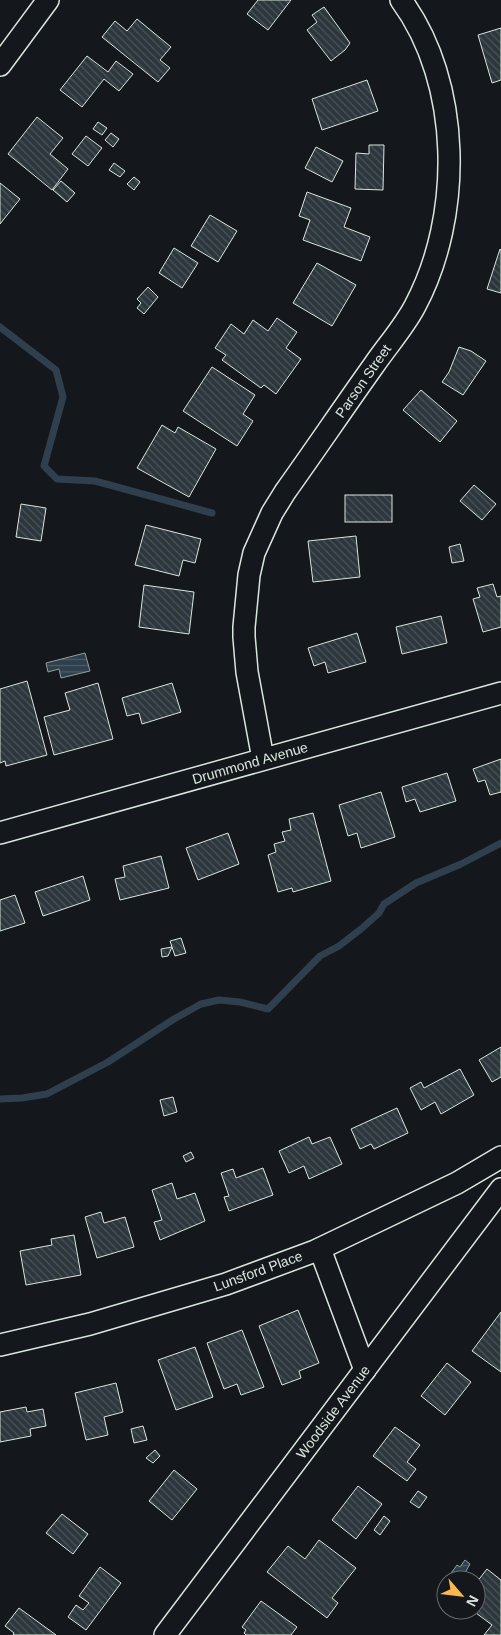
<svg xmlns="http://www.w3.org/2000/svg" width="501" height="1635" viewBox="0 0 501 1635" font-family="Helvetica,sans-serif">
  <style>
    .water { fill: url(#water-rules); stroke: #939e99 }
    .lines { fill: none; stroke-linecap: round; stroke-linejoin: round }
    .stream { stroke: #2f3f4d; stroke-width: 7 }
    .building { fill: url(#building-back-hatch); stroke: #d8e6dc }
    .street-casing { stroke: #d8e6dc; stroke-width: 24 }
    .street { stroke: #14181c; stroke-width: 21 }
    .labels { text-anchor: middle; dominant-baseline: central; stroke-width: 4; stroke-linejoin: round; paint-order: stroke }
    .street-label { font-size: 14px; fill: #d8e6dc; stroke: #14181c }
  </style>
  <defs>
    <pattern id="water-rules" width="6" height="5" patternUnits="userSpaceOnUse" patternTransform="scale(1.25)"><rect width="6" height="5" fill="#2f3f4d"/><path d="M0 2.5h6" fill="none" stroke="#4c5b66"/></pattern>
    <pattern id="building-back-hatch" width="6" height="6" patternUnits="userSpaceOnUse" patternTransform="scale(1.25)"><rect width="6" height="6" fill="#2c363c"/><path d="M-1 5l2 2M0 0l6 6M5-1l2 2" fill="none" stroke="#4a5358"/></pattern>
  </defs>
  <rect width="100%" height="100%" fill="#14181c"/>
  <!-- water -->
  <g class="water">
    <polygon points="85,653 90,671 61,678 59,669 48,672 46,663"/>
    <polygon points="465,1560 470,1564 461,1580 446,1580 457,1565 460,1567"/>
  </g>
  <g class="lines">
    <!-- stream -->
    <g class="stream">
      <polyline points="0,327 56,370 63,397 44,466 57,479 95,481 212,513"/>
      <polyline points="0,1099 22,1098 47,1094 108,1062 174,1019 201,1004 219,1000 240,1002 268,1009 320,956 339,946 361,929 379,913 384,904 416,883 461,864 501,843"/>
    </g>
  </g>
  <!-- building -->
  <g class="building">
    <polygon points="258,0 291,0 268,30 247,14"/>
    <polygon points="324,7 350,43 345,50 331,61 307,30 317,22 312,15"/>
    <polygon points="137,19 171,47 160,60 170,68 158,82 102,37 115,21 127,31"/>
    <polygon points="501,28 501,80 492,83 478,35"/>
    <polygon points="87,56 108,72 116,61 133,74 119,91 104,79 82,107 60,90"/>
    <polygon points="367,80 378,111 322,130 312,99"/>
    <polygon points="37,117 63,138 50,154 68,169 52,190 8,154"/>
    <polygon points="98,122 107,128 102,135 93,129"/>
    <polygon points="111,133 119,139 113,147 105,140"/>
    <polygon points="86,136 102,148 88,166 72,154"/>
    <polygon points="369,145 384,145 383,190 355,189 356,153 369,154"/>
    <polygon points="316,147 343,161 332,182 305,168"/>
    <polygon points="114,163 125,171 120,177 109,170"/>
    <polygon points="134,177 140,182 134,190 127,184"/>
    <polygon points="61,181 75,193 67,202 53,190"/>
    <polygon points="0,183 20,199 0,224"/>
    <polygon points="307,192 351,208 344,227 370,237 361,261 303,240 310,220 299,216"/>
    <polygon points="210,215 237,231 218,262 191,246"/>
    <polygon points="174,248 198,263 182,288 159,273"/>
    <polygon points="500,249 501,250 501,293 487,289"/>
    <polygon points="317,263 356,285 332,326 293,303"/>
    <polygon points="148,287 158,297 144,314 137,308 141,303 137,299"/>
    <polygon points="277,318 297,332 286,348 301,359 276,394 264,385 261,388 222,360 226,355 215,348 231,324 244,334 253,320 268,331"/>
    <polygon points="459,347 471,351 486,361 463,395 442,382 449,372"/>
    <polygon points="212,367 255,395 243,414 253,421 237,446 183,411"/>
    <polygon points="421,390 457,421 440,442 403,410"/>
    <polygon points="162,425 175,433 178,427 216,449 189,497 137,468"/>
    <polygon points="474,485 496,504 482,520 460,501"/>
    <rect x="345" y="495" width="47" height="27"/>
    <polygon points="21,504 46,508 41,541 16,537"/>
    <polygon points="146,525 201,539 195,563 183,560 179,576 135,565"/>
    <polygon points="356,536 360,577 313,582 308,541"/>
    <polygon points="460,544 464,561 452,563 449,547"/>
    <polygon points="493,584 497,597 501,596 501,627 483,632 473,599 480,597 477,588"/>
    <polygon points="144,585 194,592 189,634 139,627"/>
    <polygon points="441,616 447,643 402,654 396,627"/>
    <polygon points="357,633 366,662 328,673 325,662 314,666 308,648"/>
    <polygon points="27,681 47,755 6,766 5,761 0,763 0,689"/>
    <polygon points="98,683 113,739 54,755 44,717 70,710 65,693"/>
    <polygon points="172,683 181,712 142,724 139,713 127,716 122,698"/>
    <polygon points="501,759 501,792 490,795 485,780 478,782 473,769"/>
    <polygon points="447,773 456,801 420,812 415,799 406,802 402,787"/>
    <polygon points="381,792 395,837 361,848 357,833 348,836 339,805"/>
    <polygon points="313,813 331,881 293,892 292,888 278,892 268,855 276,852 274,844 285,841 282,832 291,830 289,819"/>
    <polygon points="228,833 239,864 198,880 186,848"/>
    <polygon points="161,856 169,888 120,900 115,879 125,877 123,866"/>
    <polygon points="83,876 90,900 43,916 35,892"/>
    <polygon points="15,895 25,923 0,931 0,900"/>
    <polygon points="181,938 186,953 175,956 170,941"/>
    <polygon points="172,947 168,956 162,957 161,949"/>
    <polygon points="501,1047 501,1077 492,1082 479,1060"/>
    <polygon points="460,1069 474,1095 441,1114 435,1102 421,1110 410,1088 421,1082 424,1088"/>
    <polygon points="173,1097 177,1112 164,1116 160,1100"/>
    <polygon points="397,1108 408,1133 374,1149 371,1144 360,1149 351,1129"/>
    <polygon points="309,1137 312,1144 330,1137 342,1164 309,1179 304,1166 289,1173 279,1151"/>
    <polygon points="191,1152 194,1158 186,1162 183,1156"/>
    <polygon points="263,1168 273,1195 229,1211 224,1197 229,1196 221,1173 233,1169 236,1178"/>
    <polygon points="172,1183 177,1199 195,1193 205,1221 160,1240 154,1222 162,1220 152,1190"/>
    <polygon points="101,1212 104,1223 125,1217 134,1247 97,1258 85,1217"/>
    <polygon points="74,1235 81,1275 26,1285 20,1251 52,1245 51,1239"/>
    <polygon points="298,1310 319,1363 299,1371 301,1378 282,1385 259,1326"/>
    <polygon points="501,1312 501,1372 472,1351"/>
    <polygon points="242,1330 264,1387 241,1395 237,1384 224,1389 207,1343"/>
    <polygon points="195,1347 213,1397 176,1410 158,1360"/>
    <polygon points="447,1363 471,1382 445,1415 421,1396"/>
    <polygon points="116,1383 123,1412 104,1417 108,1435 86,1440 75,1393"/>
    <polygon points="26,1407 27,1412 43,1409 46,1426 30,1429 31,1436 0,1442 0,1412"/>
    <polygon points="143,1426 147,1440 134,1443 131,1429"/>
    <polygon points="395,1427 420,1445 407,1462 416,1469 407,1481 373,1456"/>
    <polygon points="155,1450 160,1456 153,1463 146,1458"/>
    <polygon points="174,1470 197,1489 172,1520 149,1501"/>
    <polygon points="358,1486 382,1504 356,1539 332,1520"/>
    <polygon points="418,1491 427,1497 419,1508 410,1502"/>
    <polygon points="62,1514 88,1534 73,1554 46,1533"/>
    <polygon points="384,1516 390,1521 380,1535 374,1530"/>
    <polygon points="319,1540 356,1568 332,1598 338,1603 327,1618 267,1572 288,1546 305,1559"/>
    <polygon points="100,1567 121,1583 86,1630 68,1617 76,1605 83,1610 89,1603 79,1596"/>
    <polygon points="487,1569 501,1580 501,1635 484,1635 492,1625 472,1610 476,1610 476,1583"/>
    <polygon points="261,1601 297,1627 291,1635 246,1635 244,1633 246,1630 242,1627"/>
    <polygon points="19,1608 56,1635 13,1635 14,1633 5,1626"/>
  </g>
  <g class="lines">
    <defs>
      <g id="street">
        <polyline points="0,65 48,0"/>
        <path d="M 263,759 L 247,672 L 244,637 L 244,627 L 249,575 L 254,553 L 272,513 L 285,492 C 315,450 344,407 374,365 C 387,346 404,327 415,306 C 463,216 462,83 401,0"/>
        <polyline points="0,833 501,693"/>
        <polyline points="320,1249 365,1370"/>
        <polyline points="0,1345 90,1324 226,1284 315,1251 457,1183 501,1157"/>
        <polyline points="165,1635 501,1189"/>
      </g>
    </defs>
    <!-- street casing -->
    <use href="#street" class="street-casing"/>
    <!-- street -->
    <use href="#street" class="street"/>
  </g>
  <g class="labels">
    <!-- street labels -->
    <g class="street-label">
      <text transform="translate(363 381) rotate(-55)">Parson Street</text>
      <text transform="translate(250 763) rotate(-16)">Drummond Avenue</text>
      <text transform="translate(258 1271) rotate(-20)">Lunsford Place</text>
      <text transform="translate(333 1412) rotate(-53)">Woodside Avenue</text>
    </g>
  </g>
  <!-- north arrow -->
  <g transform="translate(461 1595) rotate(118)"><circle r="24" fill="#14181c" stroke="#626a69"/>
  <path d="M0-4L9 19L0 12L-9 19Z" fill="#ffb74d"/>
  <text y="-8" font-size="14" font-weight="bold" text-anchor="middle" fill="#d8e6dc">N</text>
  </g>
</svg>
